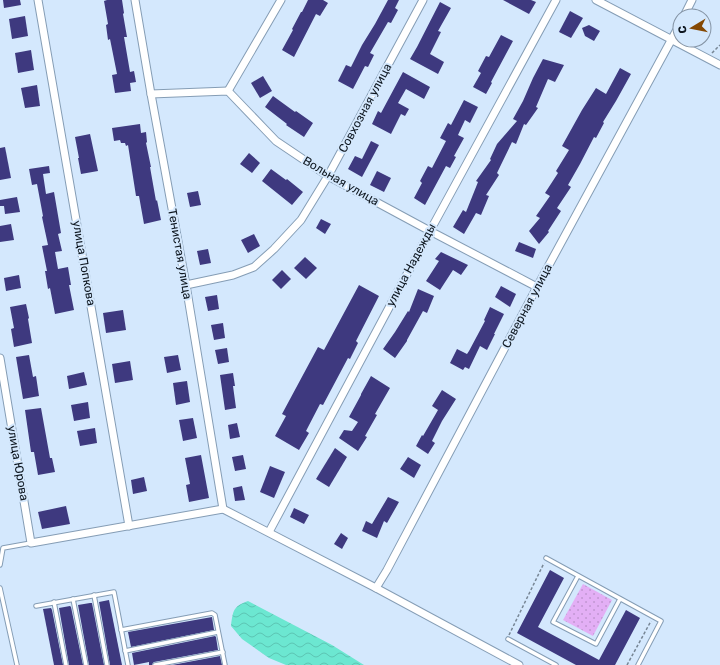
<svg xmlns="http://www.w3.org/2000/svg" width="720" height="665" viewBox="0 0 720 665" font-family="Rubik,sans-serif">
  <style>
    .park { fill: url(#park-dots) }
    .water { fill: url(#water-waves) }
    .building { fill: #3e397f }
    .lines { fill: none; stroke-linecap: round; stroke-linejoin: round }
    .service-casing { stroke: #859db5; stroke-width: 5.5 }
    .minor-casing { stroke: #859db5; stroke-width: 9 }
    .path { stroke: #778695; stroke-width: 1.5; stroke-dasharray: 3 2; stroke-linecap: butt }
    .service { stroke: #fff; stroke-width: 3.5 }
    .minor { stroke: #fff; stroke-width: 7 }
    .labels { text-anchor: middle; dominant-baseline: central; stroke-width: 4; stroke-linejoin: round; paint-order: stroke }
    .street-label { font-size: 12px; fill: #0e1720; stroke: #d4e8fd }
  </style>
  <defs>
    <pattern id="park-dots" width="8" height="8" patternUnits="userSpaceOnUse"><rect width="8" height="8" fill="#e3aff5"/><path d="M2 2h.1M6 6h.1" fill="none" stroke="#c296d2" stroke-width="1.8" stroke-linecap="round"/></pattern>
    <pattern id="water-waves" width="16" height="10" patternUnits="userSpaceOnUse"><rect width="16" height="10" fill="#6ce7d1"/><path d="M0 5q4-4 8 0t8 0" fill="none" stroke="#5cc5b3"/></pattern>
  </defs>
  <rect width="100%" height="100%" fill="#d4e8fd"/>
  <!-- park -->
  <polygon class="park" points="583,584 612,600 593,636 563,620"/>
  <!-- water -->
  <path class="water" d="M 248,601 L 332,645 L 364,665 L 286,665 L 269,658 L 242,639 L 231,626 C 233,611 233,606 248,601 Z"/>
  <!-- building -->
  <g class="building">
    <polygon points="3,0 20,0 21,5 4,8"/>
    <polygon points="107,0 122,0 124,13 123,14 127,37 124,37 130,72 134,71 136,82 130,83 131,91 115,93 112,75 117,74 110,39 108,40 106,25 108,24 104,1"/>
    <polygon points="308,0 323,0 328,3 320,16 316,14 294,57 282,50 293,30 292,29 301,12 302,12"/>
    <polygon points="388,0 399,0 395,8 398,10 391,23 388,22 370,53 374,55 368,67 365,66 353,89 338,81 346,65 351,67 362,45 375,24"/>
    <polygon points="503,0 531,0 536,2 529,14"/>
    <polygon points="440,2 451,8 438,31 441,32 430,54 444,62 438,74 410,59 417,47"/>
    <polygon points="570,11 583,18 571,38 559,32"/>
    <polygon points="25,16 28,36 12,39 9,19"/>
    <polygon points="589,25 600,31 594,41 585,36 582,28"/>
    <polygon points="501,35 513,41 491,82 492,83 486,94 473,87 481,73 478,71 486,56 489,57"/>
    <polygon points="31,50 34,70 18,73 15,53"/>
    <polygon points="543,59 564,65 555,82 548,79 536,107 538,108 526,125 524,124 516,144 512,142 497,173 499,175 486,195 489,196 481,215 476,213 464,234 453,227 463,210 466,212 478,182 476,181 491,160 490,159 497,144 517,121 513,119 523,101 533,78"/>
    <polygon points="620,68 631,74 616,101 603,122 604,123 596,138 594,137 580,164 568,185 571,187 557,208 561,211 548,231 549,232 539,244 529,231 540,218 536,216 550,196 545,193 558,173 556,171 569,150 562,146 582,110 596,88 606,94"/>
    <polygon points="403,72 430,87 424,99 406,89 398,103 409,109 405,116 401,114 391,134 372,124 378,111 381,113"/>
    <polygon points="263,76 272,91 260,98 251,83"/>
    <polygon points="37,85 40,106 25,108 21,88"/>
    <polygon points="273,96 295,112 296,111 313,123 304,137 286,125 287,124 265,107"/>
    <polygon points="464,100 478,107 470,123 465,120 458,135 464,138 454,156 456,157 450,168 446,166 425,205 414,198 422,183 420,181 428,166 432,168 446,141 440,138 448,123 451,125"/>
    <polygon points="140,124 141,133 146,132 147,142 146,143 151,167 150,167 156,201 157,200 161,220 144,224 139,196 136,196 128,145 126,146 125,143 121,143 120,140 114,141 112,128"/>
    <polygon points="90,134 98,171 81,174 78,158 79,158 75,137"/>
    <polygon points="371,141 379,145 362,177 348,169 355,156 362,159"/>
    <polygon points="5,147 11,178 0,180 0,148"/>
    <polygon points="249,153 260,163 252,173 240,164"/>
    <polygon points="49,166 50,173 43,174 46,194 54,192 61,233 58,234 62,251 55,252 58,269 68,267 71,285 69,285 74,310 55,314 50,288 48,289 45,271 47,271 42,246 48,245 42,217 43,216 37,184 32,185 29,169"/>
    <polygon points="271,169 286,180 287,179 303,192 292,205 262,181"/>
    <polygon points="377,171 391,178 384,192 370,185"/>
    <polygon points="198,191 201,205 190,207 187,193"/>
    <polygon points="17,197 20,212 5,214 4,206 0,206 0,200"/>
    <polygon points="321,219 331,224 325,234 316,228"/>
    <polygon points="11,224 14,240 0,242 0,226"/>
    <polygon points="254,234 260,246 248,253 241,240"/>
    <polygon points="519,242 536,249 533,258 515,251"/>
    <polygon points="208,249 211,263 200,265 197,251"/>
    <polygon points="441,252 468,265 461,275 453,270 440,290 426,281 439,261 435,259"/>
    <polygon points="305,257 317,268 306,279 294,268"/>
    <polygon points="282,270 291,279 281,289 272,280"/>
    <polygon points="19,275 21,288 6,291 4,278"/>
    <polygon points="359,285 379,296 356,341 358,343 350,359 348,358 323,405 320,404 306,431 309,433 299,450 275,436 286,416 282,414 318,347 324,350"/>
    <polygon points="501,286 516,294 510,307 495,297"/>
    <polygon points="418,289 434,296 427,313 423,311 407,340 407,341 395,358 383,349 395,332 408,311 409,312"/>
    <polygon points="217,295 219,309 208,311 205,297"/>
    <polygon points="26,304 29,318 28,319 32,343 14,347 11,329 14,328 10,307"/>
    <polygon points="490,307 504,314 494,334 495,334 487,350 480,346 469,369 465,367 463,370 450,363 457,349 467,354 469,351 485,321 484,320"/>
    <polygon points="123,310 126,330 106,333 103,313"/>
    <polygon points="223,323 225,338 214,340 211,325"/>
    <polygon points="227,348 229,362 218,364 215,350"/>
    <polygon points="29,355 33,377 36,376 39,396 23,399 16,357"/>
    <polygon points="178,355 181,370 167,373 164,357"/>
    <polygon points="130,361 133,380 115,383 112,364"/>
    <polygon points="84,372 87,385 69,389 67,376"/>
    <polygon points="233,373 235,386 233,386 236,408 225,410 220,375"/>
    <polygon points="371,376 390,388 375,414 377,415 365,436 367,437 358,451 339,438 344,430 352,431 358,422 349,417 361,395 361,394"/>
    <polygon points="187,381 190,402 176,405 173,383"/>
    <polygon points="442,390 456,399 442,421 432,441 435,443 428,454 416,446 422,435 423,436 438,410 432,406"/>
    <polygon points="88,402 90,418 74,421 71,405"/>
    <polygon points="41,408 50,458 52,458 55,472 38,475 34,452 31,452 25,410"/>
    <polygon points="193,418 197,438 183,441 179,420"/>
    <polygon points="237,423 240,437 230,439 228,425"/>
    <polygon points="95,428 97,443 80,446 77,431"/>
    <polygon points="335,448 347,457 329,487 316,479"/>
    <polygon points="201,455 209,498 189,502 186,485 190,484 185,458"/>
    <polygon points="243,455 246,469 235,471 232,457"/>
    <polygon points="408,457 421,465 414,478 400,469"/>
    <polygon points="270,466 285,472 274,498 260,492"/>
    <polygon points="144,477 147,491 133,494 131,480"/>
    <polygon points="242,486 245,500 235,501 233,488"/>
    <polygon points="388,497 399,502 387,523 384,521 377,538 362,531 366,521 372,524"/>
    <polygon points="66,506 70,524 42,529 38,512"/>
    <polygon points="294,508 309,515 304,524 290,517"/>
    <polygon points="341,533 348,538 342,549 334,544"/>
    <polygon points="550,570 564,578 538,627 599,660 626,610 640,618 615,665 576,665 517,633"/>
    <polygon points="109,600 122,665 110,665 99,602"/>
    <polygon points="90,603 92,603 104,665 89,665 78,605"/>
    <polygon points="70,606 71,607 83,665 69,665 59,608"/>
    <polygon points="51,608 52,610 63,665 54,665 43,609"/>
    <polygon points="212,617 214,630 131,647 128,632"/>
    <polygon points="215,636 216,637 218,650 154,662 153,663 152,665 149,665 149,662 134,665 132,653"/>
    <polygon points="220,656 222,665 172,665"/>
  </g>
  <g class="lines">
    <defs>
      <g id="service">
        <polyline points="546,558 661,621 638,665"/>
        <polyline points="0,565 3,548 31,543"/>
        <polyline points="578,576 553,622 596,644 620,599"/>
        <polyline points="0,588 17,665"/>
        <polyline points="94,595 107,665"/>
        <polyline points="73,599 86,665"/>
        <polyline points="54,602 66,665"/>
        <polyline points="36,606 114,592 128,665"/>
        <polyline points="121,630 212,613 215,615 225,665"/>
        <polyline points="508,639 556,665"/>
        <polyline points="125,651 218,632"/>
        <polyline points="155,665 223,652"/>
      </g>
      <g id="minor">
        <polyline points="38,0 129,526"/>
        <polyline points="135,0 151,94 186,285 223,509"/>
        <polyline points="596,0 720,65"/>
        <polyline points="684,16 692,0"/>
        <polyline points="228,91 281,0"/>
        <polyline points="151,94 228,91 276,141 328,176 430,231 537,287"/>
        <polyline points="186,285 233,275 254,267 274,249 301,220 328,176 423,0"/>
        <polyline points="0,358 31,543 223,509 376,588 519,665"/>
        <polyline points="269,532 430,231 556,0"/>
        <polyline points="376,588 387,570 537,287 680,24"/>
      </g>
    </defs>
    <!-- service casing -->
    <use href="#service" class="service-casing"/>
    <!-- minor casing -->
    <use href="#minor" class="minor-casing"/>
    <!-- path -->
    <g class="path">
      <polyline points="712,53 720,45"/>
      <polyline points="509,635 544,563"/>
      <polyline points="627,665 651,621"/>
    </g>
    <!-- service -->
    <use href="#service" class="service"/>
    <!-- minor -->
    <use href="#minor" class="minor"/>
  </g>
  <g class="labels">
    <!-- street labels -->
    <g class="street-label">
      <text transform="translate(365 108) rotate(-62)">Совхозная улица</text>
      <text transform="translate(341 181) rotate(30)">Вольная улица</text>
      <text transform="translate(180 254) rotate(80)">Тенистая улица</text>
      <text transform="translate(84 263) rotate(80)">улица Попкова</text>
      <text transform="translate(411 265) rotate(-62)">улица Надежды</text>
      <text transform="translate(527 306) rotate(-62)">Северная улица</text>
      <text transform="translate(18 463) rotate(80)">улица Юрова</text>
    </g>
  </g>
  <!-- north arrow -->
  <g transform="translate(692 28) rotate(260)"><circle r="19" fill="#d4e8fd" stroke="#8594a5"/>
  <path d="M0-3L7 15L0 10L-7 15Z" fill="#844803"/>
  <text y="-6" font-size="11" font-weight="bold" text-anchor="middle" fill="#0e1720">С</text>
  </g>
</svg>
